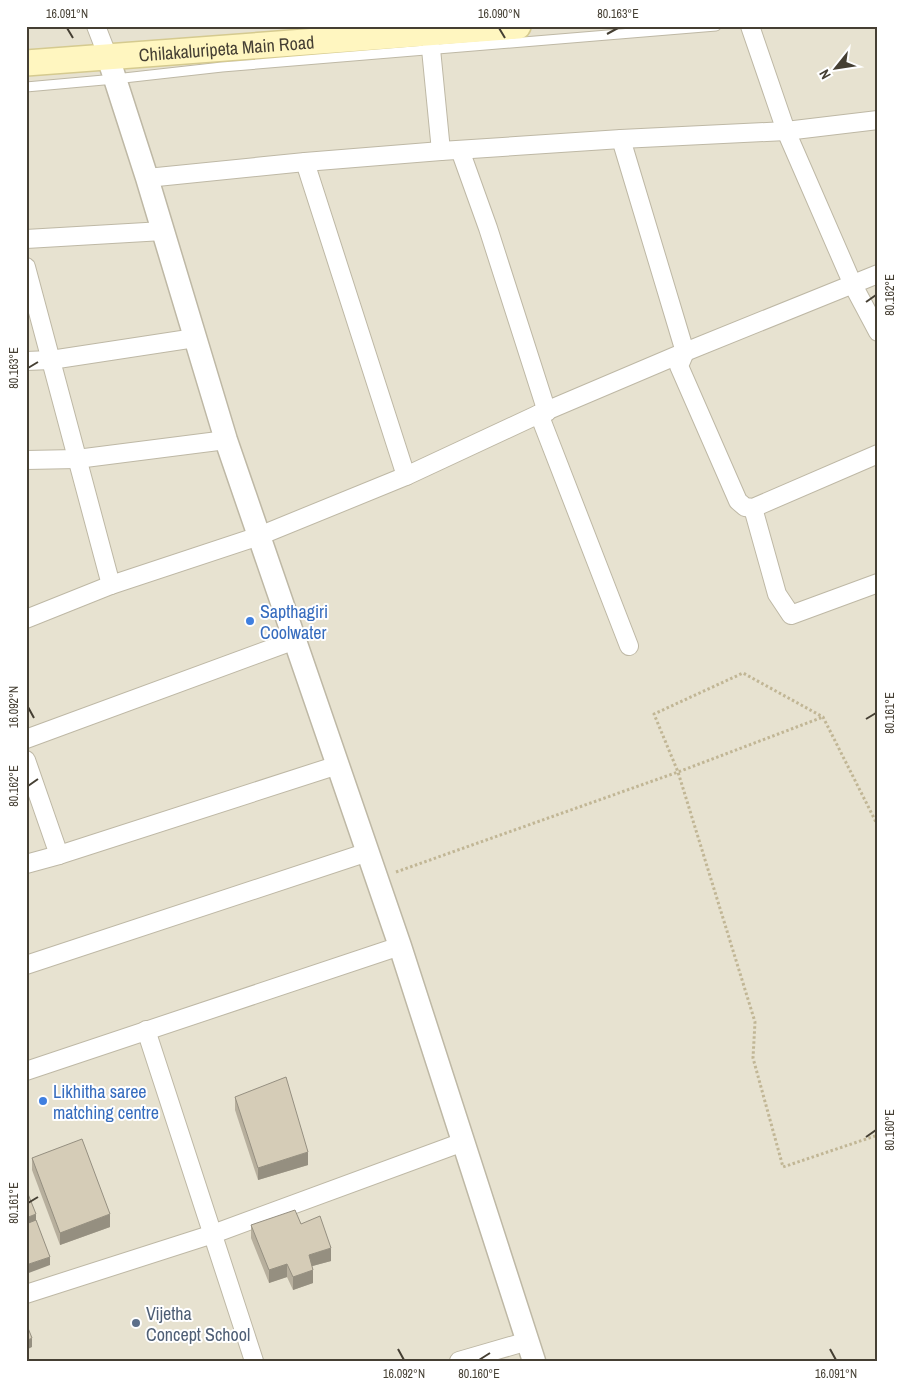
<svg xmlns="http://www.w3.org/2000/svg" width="904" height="1387" viewBox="0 0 904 1387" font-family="'Archivo Narrow',sans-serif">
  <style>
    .residential { fill: #e7e2d0 }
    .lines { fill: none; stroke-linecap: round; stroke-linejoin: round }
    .service-casing { stroke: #beb8a5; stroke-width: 11 }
    .minor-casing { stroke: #beb8a5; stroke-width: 20 }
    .tertiary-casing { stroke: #beb8a5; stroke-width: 25 }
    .secondary-casing { stroke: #d5ca8f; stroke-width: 28 }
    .path { stroke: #c1b695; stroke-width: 3; stroke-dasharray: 2.5 2.5; stroke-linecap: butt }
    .service { stroke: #fff; stroke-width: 9 }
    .minor { stroke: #fff; stroke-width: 18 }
    .tertiary { stroke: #fff; stroke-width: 22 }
    .secondary { stroke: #fff6c0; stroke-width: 25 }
    .wall { fill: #b7af9d }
    .shaded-wall { fill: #958f80 }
    .building { fill: #d5ccb7; stroke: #958f80 }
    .ticks { fill: none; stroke: #453f33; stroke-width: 2 }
    .shop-dot { fill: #3f7fe0; stroke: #fff; stroke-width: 2 }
    .service-dot { fill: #5c6f8a; stroke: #fff; stroke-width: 2 }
    .labels { text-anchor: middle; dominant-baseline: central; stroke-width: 4; stroke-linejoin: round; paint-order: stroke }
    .street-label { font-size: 18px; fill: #453f33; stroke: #fff }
    .shop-label { font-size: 18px; fill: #366cbe; stroke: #fff; text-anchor: start }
    .service-label { font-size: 18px; fill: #4e5e75; stroke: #fff; text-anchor: start }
    .neatline { fill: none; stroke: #453f33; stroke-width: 2 }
    .ticks-label { font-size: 12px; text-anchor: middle; fill: #453f33 }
  </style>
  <rect width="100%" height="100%" fill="#f3efe3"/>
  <!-- residential -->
  <rect class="residential" x="26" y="26" width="852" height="1335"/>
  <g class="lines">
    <defs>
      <polyline id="service" points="26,87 115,79 222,67 716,26"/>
      <g id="minor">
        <polyline points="96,26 108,57"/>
        <polyline points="750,26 786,131 853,285 878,332"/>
        <polyline points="431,49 441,151"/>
        <polyline points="621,139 685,352 679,366 738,501 745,507 753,508 878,454"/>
        <polyline points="460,150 488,228 547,412"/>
        <polyline points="305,162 406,476"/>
        <polyline points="147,178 305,162 441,151 621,139 786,131 878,120"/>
        <polyline points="26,239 163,231"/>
        <polyline points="26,267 111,585"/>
        <polyline points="26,361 51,360 195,338"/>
        <polyline points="539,414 629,646"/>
        <polyline points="26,460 77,459 226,440"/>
        <polyline points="753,508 777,594 791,615 878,583"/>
        <polyline points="26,619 111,585 259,536 406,476 539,414 685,352 878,274"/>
        <polyline points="26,739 295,640"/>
        <polyline points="26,760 59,855"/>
        <polyline points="26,864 59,855 338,765"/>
        <polyline points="26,965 368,852"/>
        <polyline points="146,1030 254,1361"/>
        <polyline points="26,1071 400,946"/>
        <polyline points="26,1294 213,1234 463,1142"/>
        <polyline points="459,1361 528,1341"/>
      </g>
      <polyline id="tertiary" points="108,57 147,178 226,440 400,946 534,1361"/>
      <g id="secondary">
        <path id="s1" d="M 26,63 L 518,26"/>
      </g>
    </defs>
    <!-- service casing -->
    <use href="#service" class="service-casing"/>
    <!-- minor casing -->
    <use href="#minor" class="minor-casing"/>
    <!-- tertiary casing -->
    <use href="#tertiary" class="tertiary-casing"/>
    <!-- secondary casing -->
    <use href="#secondary" class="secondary-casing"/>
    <!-- path -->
    <g class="path">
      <polyline points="878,826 823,717 743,673 654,714 678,772 755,1022 753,1058 783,1167 878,1135"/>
      <polyline points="396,872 678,772 823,717"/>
    </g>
    <!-- service -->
    <use href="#service" class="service"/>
    <!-- minor -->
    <use href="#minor" class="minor"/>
    <!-- tertiary -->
    <use href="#tertiary" class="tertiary"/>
    <!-- secondary -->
    <use href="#secondary" class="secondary"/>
  </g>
  <!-- wall -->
  <g class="wall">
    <polygon points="235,1097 308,1165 258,1180 235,1110"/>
    <polygon points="32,1158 110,1227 60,1245 32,1170"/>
    <polygon points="301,1224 331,1261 312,1266 313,1283 293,1290 287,1277 269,1283 251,1238 251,1225"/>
  </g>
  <!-- shaded-wall -->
  <g class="shaded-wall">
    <polygon points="308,1152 308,1165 258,1180 258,1168"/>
    <polygon points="36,1214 36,1223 26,1226 26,1218"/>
    <polygon points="110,1214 110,1227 60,1245 60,1233"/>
    <polygon points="331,1248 331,1261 309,1267 309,1255"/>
    <polygon points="50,1257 50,1265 26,1274 26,1265"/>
    <polygon points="287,1264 287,1277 269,1283 269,1270"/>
    <polygon points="313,1270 313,1283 293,1290 293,1277"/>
    <polygon points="32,1338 32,1347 26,1350 26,1341"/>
  </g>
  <!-- building -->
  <g class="building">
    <polygon points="286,1077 308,1152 258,1168 235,1097"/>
    <polygon points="82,1139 110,1214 60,1233 32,1158"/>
    <polygon points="26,1189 36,1214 26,1218"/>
    <polygon points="295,1210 301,1224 320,1216 331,1248 309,1255 313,1270 293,1277 287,1264 269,1270 251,1225"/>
    <polygon points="36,1220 50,1257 26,1265 26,1224"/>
    <polygon points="26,1323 32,1338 26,1341"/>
  </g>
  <!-- ticks -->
  <path class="ticks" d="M 67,28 L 73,38M 499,28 L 505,38M 607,34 L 618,28M 866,302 L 876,295M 28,368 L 38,362M 28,707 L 34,718M 866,719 L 876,713M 28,786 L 38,779M 866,1137 L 876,1130M 28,1203 L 38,1197M 398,1349 L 404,1360M 830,1349 L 836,1360M 479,1360 L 490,1353"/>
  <!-- markers -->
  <g class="shop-dot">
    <circle cx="250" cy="621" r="5"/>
    <circle cx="43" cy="1101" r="5"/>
  </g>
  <circle class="service-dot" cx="136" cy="1323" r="5"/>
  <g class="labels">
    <!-- street labels -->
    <g class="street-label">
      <text stroke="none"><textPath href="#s1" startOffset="201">Chilakaluripeta Main Road</textPath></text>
    </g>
    <!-- shop labels -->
    <g class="shop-label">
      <text x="260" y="611">Sapthagiri<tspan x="260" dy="21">Coolwater</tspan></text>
      <text x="53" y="1091">Likhitha saree<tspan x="53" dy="21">matching centre</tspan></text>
    </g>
    <!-- service labels -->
    <g class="service-label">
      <text x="146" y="1313">Vijetha<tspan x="146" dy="21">Concept School</tspan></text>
    </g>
  </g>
  <!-- border -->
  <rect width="904" height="1387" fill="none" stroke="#ffffff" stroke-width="55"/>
  <!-- north arrow -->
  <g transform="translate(836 68) rotate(240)" stroke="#ffffff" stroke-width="4" paint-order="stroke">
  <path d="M0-4L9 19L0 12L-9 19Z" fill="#453f33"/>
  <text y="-8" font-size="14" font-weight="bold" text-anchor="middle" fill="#453f33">N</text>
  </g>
  <rect x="28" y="28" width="848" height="1332" class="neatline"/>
  <g class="ticks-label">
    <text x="67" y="18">16.091°N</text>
    <text x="499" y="18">16.090°N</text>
    <text x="618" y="18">80.163°E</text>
    <text transform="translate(890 295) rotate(-90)" y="4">80.162°E</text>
    <text transform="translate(14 368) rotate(-90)" y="4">80.163°E</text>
    <text transform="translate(14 707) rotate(-90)" y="4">16.092°N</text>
    <text transform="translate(890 713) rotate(-90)" y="4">80.161°E</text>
    <text transform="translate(14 786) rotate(-90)" y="4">80.162°E</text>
    <text transform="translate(890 1130) rotate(-90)" y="4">80.160°E</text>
    <text transform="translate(14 1203) rotate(-90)" y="4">80.161°E</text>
    <text x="404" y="1378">16.092°N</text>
    <text x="479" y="1378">80.160°E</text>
    <text x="836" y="1378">16.091°N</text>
  </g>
</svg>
